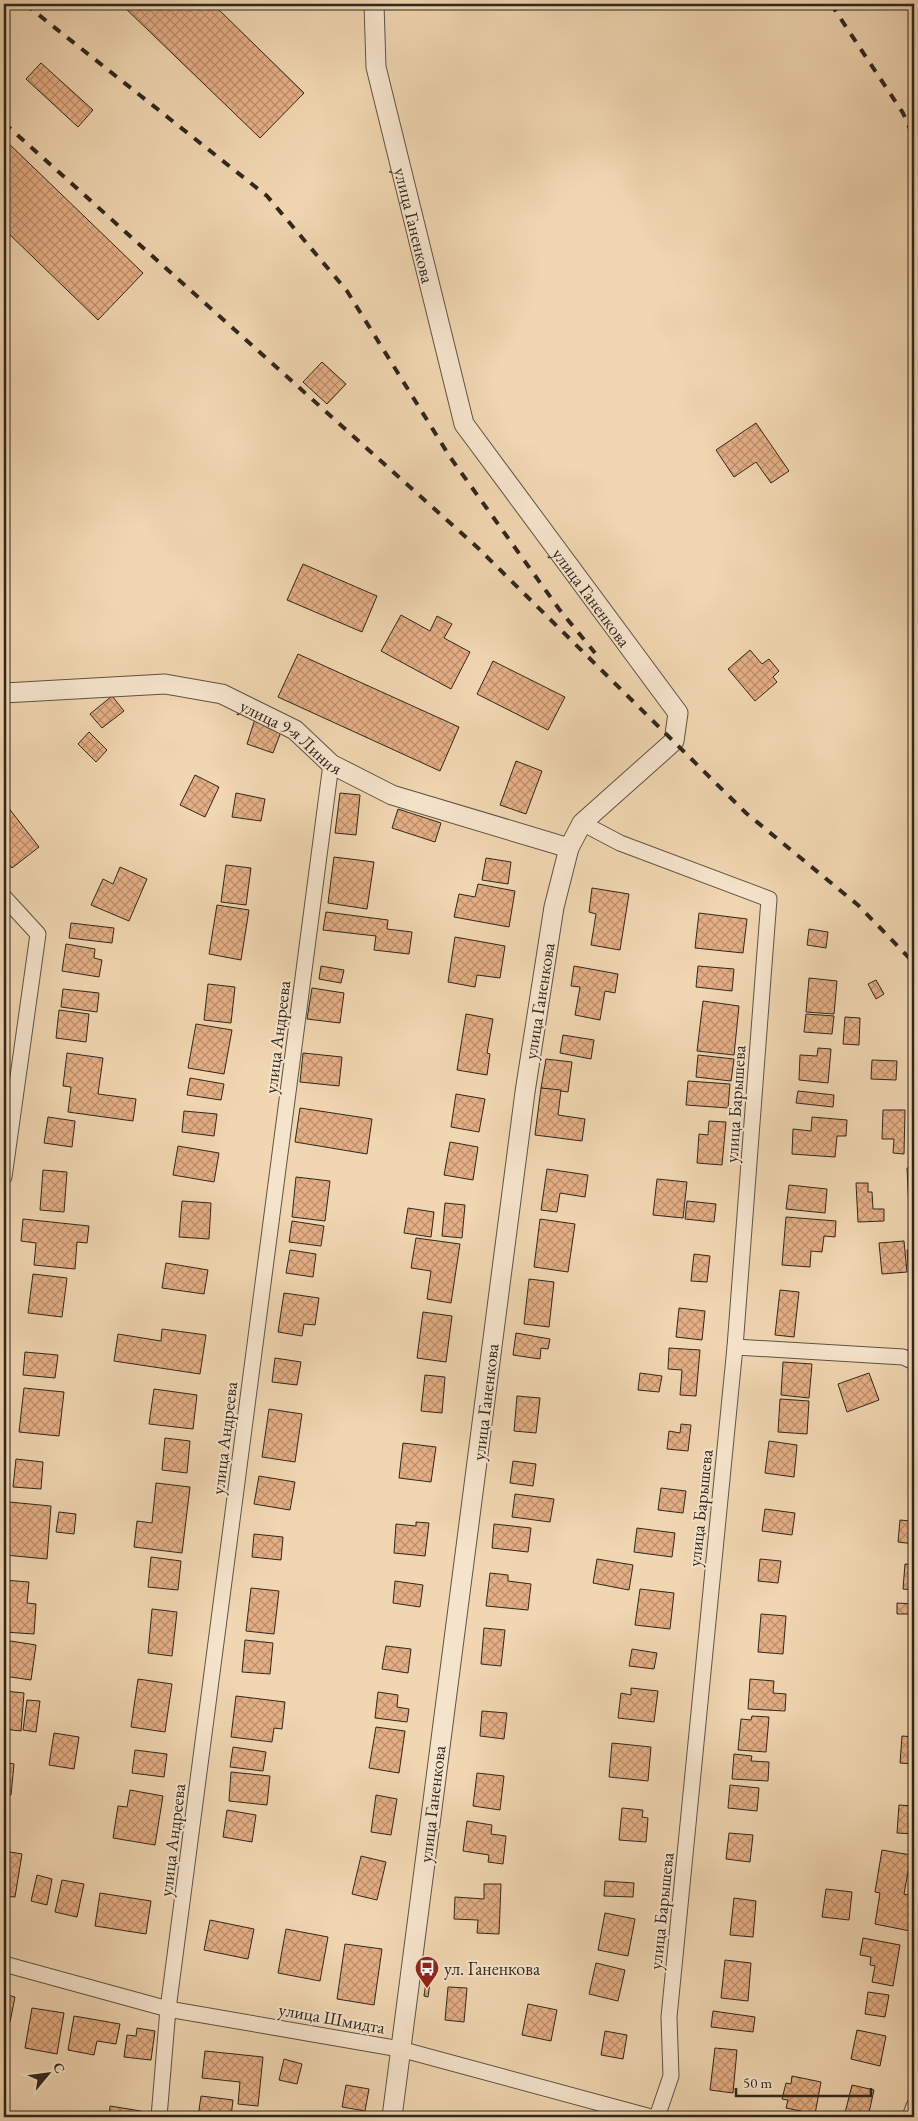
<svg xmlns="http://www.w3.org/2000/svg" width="918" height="2121" viewBox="0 0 918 2121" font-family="'EB Garamond',serif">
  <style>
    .building { fill: url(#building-cross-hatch); stroke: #2f271d }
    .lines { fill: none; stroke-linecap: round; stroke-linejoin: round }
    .minor-casing { stroke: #5f5342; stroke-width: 17 }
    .tertiary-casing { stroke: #5f5342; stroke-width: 21 }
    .minor { stroke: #f5e4cc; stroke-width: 15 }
    .tertiary { stroke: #f5e4cc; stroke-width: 19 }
    .rail { stroke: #2f271d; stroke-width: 4; stroke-dasharray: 9 9; stroke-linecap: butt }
    .labels { text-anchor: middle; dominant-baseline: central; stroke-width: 4; stroke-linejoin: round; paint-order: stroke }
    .street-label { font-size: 18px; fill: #2f271d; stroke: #f5e4cc }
    .poi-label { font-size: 18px; fill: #2f271d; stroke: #f5e4cc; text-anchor: start }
  </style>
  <defs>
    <pattern id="building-cross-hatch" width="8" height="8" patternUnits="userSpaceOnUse" patternTransform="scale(1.25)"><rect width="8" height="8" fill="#e5af85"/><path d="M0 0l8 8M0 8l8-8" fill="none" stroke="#ba8e6c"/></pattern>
  </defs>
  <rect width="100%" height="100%" fill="#f0d6b1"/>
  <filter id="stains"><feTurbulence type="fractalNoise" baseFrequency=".004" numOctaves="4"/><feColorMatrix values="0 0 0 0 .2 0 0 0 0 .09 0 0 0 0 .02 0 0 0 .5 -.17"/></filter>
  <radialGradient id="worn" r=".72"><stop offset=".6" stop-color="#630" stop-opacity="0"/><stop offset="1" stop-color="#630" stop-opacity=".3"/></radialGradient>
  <!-- building -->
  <g class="building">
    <polygon points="121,4 213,4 304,93 260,138"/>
    <polygon points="41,63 93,110 78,127 26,79"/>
    <polygon points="4,139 143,273 98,320 4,229"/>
    <polygon points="322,362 346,384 327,404 303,382"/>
    <polygon points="756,423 789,471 771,483 756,462 734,477 716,450"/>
    <polygon points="303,564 377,596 362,632 287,600"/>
    <polygon points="401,615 430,631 437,616 452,624 444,638 470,652 451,689 381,651"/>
    <polygon points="750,650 762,664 769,659 779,671 773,677 777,682 755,701 728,669"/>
    <polygon points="298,654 459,727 440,771 278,697"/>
    <polygon points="493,661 565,697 548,730 477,694"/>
    <polygon points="112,696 124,711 102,728 90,714"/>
    <polygon points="255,719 282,729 273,753 247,744"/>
    <polygon points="89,732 107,750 96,762 78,744"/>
    <polygon points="516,761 542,771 526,814 500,805"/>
    <polygon points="195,775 219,787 205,817 180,805"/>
    <polygon points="236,793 265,799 261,821 232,817"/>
    <polygon points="340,793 360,795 356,835 335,833"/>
    <polygon points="4,802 39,847 12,868 4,857"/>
    <polygon points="398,809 441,823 435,842 392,828"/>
    <polygon points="334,857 374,862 367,909 328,903"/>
    <polygon points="486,858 511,862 508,884 482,880"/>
    <polygon points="226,865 251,868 246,905 221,902"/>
    <polygon points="120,867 147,879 129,921 91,905 103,879 113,884"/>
    <polygon points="478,884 515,891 509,927 454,917 459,894 475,897"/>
    <polygon points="592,888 629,894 620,950 591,945 596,914 589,912"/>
    <polygon points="217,905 249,910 241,960 209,954"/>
    <polygon points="326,912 388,920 387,929 412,932 409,954 374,950 376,936 323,930"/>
    <polygon points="699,913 747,919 743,953 695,948"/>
    <polygon points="71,923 114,928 112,943 69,938"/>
    <polygon points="809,929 828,932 826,948 807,945"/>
    <polygon points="455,937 505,946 500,978 477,975 475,987 448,982"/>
    <polygon points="66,944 95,949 94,958 102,960 99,977 62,971"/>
    <polygon points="321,966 344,970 341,983 319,979"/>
    <polygon points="574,966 618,974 615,993 605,991 600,1020 575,1015 580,987 571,986"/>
    <polygon points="698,966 734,969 732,991 696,987"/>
    <polygon points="809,978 837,981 834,1014 806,1012"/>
    <polygon points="876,980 884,994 876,999 868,984"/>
    <polygon points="208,984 235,987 231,1023 204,1020"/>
    <polygon points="312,988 344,993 340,1023 307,1019"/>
    <polygon points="63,989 99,993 97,1012 61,1007"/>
    <polygon points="703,1001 739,1006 734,1055 697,1051"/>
    <polygon points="59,1010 89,1014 86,1042 56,1038"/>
    <polygon points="466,1014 493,1019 487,1053 490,1054 487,1075 457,1070"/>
    <polygon points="806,1014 834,1016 832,1034 804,1032"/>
    <polygon points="845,1017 860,1018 859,1045 843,1044"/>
    <polygon points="196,1024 232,1030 224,1074 188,1068"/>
    <polygon points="563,1035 594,1040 591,1059 560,1053"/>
    <polygon points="818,1048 831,1049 828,1083 799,1080 800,1055 817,1056"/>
    <polygon points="67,1053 103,1058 98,1094 136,1099 133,1121 68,1112 71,1087 63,1086"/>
    <polygon points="303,1053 342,1057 339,1086 300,1082"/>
    <polygon points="698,1055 734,1059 731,1081 696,1077"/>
    <polygon points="546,1059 572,1062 568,1092 541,1088"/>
    <polygon points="872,1060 897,1061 896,1080 871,1079"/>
    <polygon points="190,1078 224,1084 221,1100 187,1095"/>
    <polygon points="688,1081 730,1084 728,1108 686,1105"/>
    <polygon points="541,1088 561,1090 558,1115 585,1119 582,1141 535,1135"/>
    <polygon points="798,1091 834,1095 833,1107 796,1103"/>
    <polygon points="456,1094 485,1099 479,1132 451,1127"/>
    <polygon points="300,1108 372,1119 367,1154 295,1142"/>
    <polygon points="883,1110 905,1110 904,1154 893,1153 894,1139 882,1139"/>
    <polygon points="184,1111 217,1114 214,1136 182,1132"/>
    <polygon points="48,1117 75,1121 72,1147 44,1143"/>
    <polygon points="812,1117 847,1120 846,1136 837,1136 835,1157 792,1154 793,1129 811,1131"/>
    <polygon points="709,1121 726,1122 722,1165 697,1163 699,1134 708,1135"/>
    <polygon points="450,1142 478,1147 473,1180 444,1175"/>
    <polygon points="178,1146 219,1153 214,1182 173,1175"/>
    <polygon points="914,1167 914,1209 909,1209 907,1168"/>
    <polygon points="547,1169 588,1175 585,1197 560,1193 557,1212 541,1210"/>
    <polygon points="43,1170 67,1172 64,1212 40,1210"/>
    <polygon points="296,1177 330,1181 325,1221 292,1217"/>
    <polygon points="657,1179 687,1182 683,1218 653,1215"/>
    <polygon points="856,1183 868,1183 868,1192 872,1192 873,1209 884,1209 884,1221 858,1222"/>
    <polygon points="789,1185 827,1189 825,1213 786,1209"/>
    <polygon points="182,1201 211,1203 209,1239 179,1237"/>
    <polygon points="687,1201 716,1204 714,1222 685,1219"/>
    <polygon points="445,1203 465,1205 462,1238 442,1236"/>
    <polygon points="408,1208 434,1212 431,1237 404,1233"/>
    <polygon points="786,1217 836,1221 835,1237 824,1236 822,1252 811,1251 810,1267 782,1265"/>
    <polygon points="23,1219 89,1226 87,1243 77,1242 75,1269 34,1265 36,1243 21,1241"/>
    <polygon points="540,1219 575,1224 568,1272 534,1267"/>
    <polygon points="292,1221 324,1226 321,1246 289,1242"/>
    <polygon points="416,1238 460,1244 451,1303 427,1299 431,1271 411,1268"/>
    <polygon points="904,1241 907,1272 882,1274 879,1243"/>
    <polygon points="914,1249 914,1336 913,1336 907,1250"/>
    <polygon points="290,1250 316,1254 313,1277 286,1273"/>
    <polygon points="694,1254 710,1256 707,1282 691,1281"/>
    <polygon points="166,1263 208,1270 204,1294 162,1288"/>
    <polygon points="33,1274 67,1278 62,1317 28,1313"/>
    <polygon points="529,1279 554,1282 549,1327 524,1324"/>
    <polygon points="780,1290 799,1292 794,1337 775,1335"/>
    <polygon points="284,1293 319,1298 315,1325 304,1324 302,1336 278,1332"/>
    <polygon points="679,1308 705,1311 702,1340 676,1337"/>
    <polygon points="423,1312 452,1316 446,1362 417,1358"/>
    <polygon points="162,1329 206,1335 200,1374 114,1361 118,1334 161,1341"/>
    <polygon points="516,1333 550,1339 548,1349 541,1348 540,1359 513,1355"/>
    <polygon points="669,1348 700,1350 696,1396 680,1395 682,1370 668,1369"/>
    <polygon points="25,1352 58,1355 55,1378 23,1375"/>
    <polygon points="275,1358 301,1362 297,1385 272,1382"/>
    <polygon points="783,1362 812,1364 809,1398 781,1395"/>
    <polygon points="640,1373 662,1376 659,1392 638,1390"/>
    <polygon points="869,1373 879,1400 847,1412 838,1384"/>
    <polygon points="425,1375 445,1377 442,1413 421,1411"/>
    <polygon points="24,1388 64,1392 59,1436 19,1432"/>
    <polygon points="154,1389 197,1395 193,1429 149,1424"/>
    <polygon points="517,1396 540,1398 536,1433 514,1431"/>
    <polygon points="780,1399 809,1401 807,1434 778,1432"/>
    <polygon points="269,1409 302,1414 295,1462 262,1457"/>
    <rect x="911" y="1409" width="3" height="16"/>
    <polygon points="681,1424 691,1425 688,1451 667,1449 669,1431 680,1433"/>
    <polygon points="165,1438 190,1441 187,1473 162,1470"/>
    <polygon points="769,1441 797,1445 794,1477 765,1473"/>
    <polygon points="403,1443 436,1447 431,1482 399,1478"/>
    <polygon points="16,1459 43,1462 41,1489 13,1487"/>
    <polygon points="513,1461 536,1464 533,1486 510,1483"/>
    <polygon points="259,1476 295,1482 290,1510 254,1504"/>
    <polygon points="156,1483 190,1487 182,1553 134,1547 137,1521 152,1523"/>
    <polygon points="661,1488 686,1491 683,1513 658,1510"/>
    <polygon points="913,1491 914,1544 898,1542 900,1520 910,1521"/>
    <polygon points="515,1494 554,1499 550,1522 512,1517"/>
    <polygon points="9,1502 51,1506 47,1559 5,1555"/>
    <polygon points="765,1509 795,1513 792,1535 762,1531"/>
    <polygon points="59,1512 76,1514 74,1534 56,1532"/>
    <polygon points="416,1522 429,1523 425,1556 394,1553 396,1524 416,1526"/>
    <polygon points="494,1524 531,1528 528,1552 492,1548"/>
    <polygon points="637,1528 675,1533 672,1557 634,1552"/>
    <polygon points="254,1534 283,1537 281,1560 252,1557"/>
    <polygon points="151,1557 181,1561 178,1590 148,1587"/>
    <polygon points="597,1559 633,1565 629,1590 593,1583"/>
    <polygon points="760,1559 781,1561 778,1583 758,1581"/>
    <polygon points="905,1564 914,1565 914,1590 903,1589"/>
    <polygon points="490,1573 508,1575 508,1581 531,1584 528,1610 486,1606"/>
    <polygon points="4,1580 29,1582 27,1603 36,1604 34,1634 4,1632"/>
    <polygon points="395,1581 423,1585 420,1607 393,1603"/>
    <polygon points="251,1588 279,1591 274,1634 246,1631"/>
    <polygon points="640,1589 674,1593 670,1629 635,1625"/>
    <polygon points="897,1603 914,1604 914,1614 897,1614"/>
    <polygon points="152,1609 177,1612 172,1656 148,1653"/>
    <polygon points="761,1614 786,1616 783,1654 758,1652"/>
    <polygon points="910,1627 914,1627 914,1651 909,1651"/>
    <polygon points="484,1628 505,1630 501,1666 481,1664"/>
    <polygon points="4,1640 36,1645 31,1680 4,1676"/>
    <polygon points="245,1640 273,1643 270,1674 242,1672"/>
    <polygon points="386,1646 411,1649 408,1673 382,1669"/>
    <polygon points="632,1649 657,1653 654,1669 629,1666"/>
    <polygon points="138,1679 172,1684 165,1732 131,1727"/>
    <polygon points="750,1679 774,1681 773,1693 786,1694 785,1711 748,1709"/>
    <polygon points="631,1688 658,1691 654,1722 618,1718 621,1693 631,1695"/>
    <polygon points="4,1691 24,1693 21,1731 4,1729"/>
    <polygon points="378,1692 398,1695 397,1707 409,1709 407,1722 375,1718"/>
    <polygon points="236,1696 285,1702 282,1729 274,1728 272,1742 231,1737"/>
    <polygon points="27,1700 40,1701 36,1732 23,1730"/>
    <polygon points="482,1711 507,1713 504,1739 480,1736"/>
    <polygon points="752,1716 769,1717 766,1752 738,1750 741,1719 751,1720"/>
    <polygon points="376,1727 405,1731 399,1773 369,1768"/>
    <polygon points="54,1733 79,1737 74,1769 49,1765"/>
    <polygon points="902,1736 914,1737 914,1764 900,1763"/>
    <polygon points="612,1743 651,1747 648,1781 609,1777"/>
    <polygon points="233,1747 266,1752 263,1771 230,1767"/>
    <polygon points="135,1750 167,1754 164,1777 132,1773"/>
    <polygon points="734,1754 752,1756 751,1761 769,1762 768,1781 732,1779"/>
    <polygon points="4,1762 14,1764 11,1795 4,1794"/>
    <polygon points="231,1772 270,1776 267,1805 229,1801"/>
    <polygon points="477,1773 504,1776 500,1810 473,1806"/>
    <polygon points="730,1785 759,1788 757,1811 728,1808"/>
    <polygon points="130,1790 163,1796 155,1845 113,1838 118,1806 127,1807"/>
    <polygon points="376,1795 397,1799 391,1835 371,1832"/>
    <polygon points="899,1805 914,1806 914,1834 897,1833"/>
    <polygon points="622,1808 643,1810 642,1817 648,1818 646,1842 619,1840"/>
    <polygon points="227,1810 256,1815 252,1842 223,1837"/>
    <polygon points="467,1821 492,1825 491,1834 506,1836 503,1864 488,1862 489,1855 463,1851"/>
    <polygon points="729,1833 753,1835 750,1862 726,1859"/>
    <polygon points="882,1850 911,1855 904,1894 914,1896 910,1931 875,1924 880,1893 875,1892"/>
    <polygon points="4,1851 22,1854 15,1897 4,1896"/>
    <polygon points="361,1856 386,1862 377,1900 352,1894"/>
    <polygon points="37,1875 52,1879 47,1905 31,1901"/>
    <polygon points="62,1880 84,1884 77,1917 55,1912"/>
    <polygon points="605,1881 634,1883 633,1897 604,1896"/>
    <polygon points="484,1884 501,1884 499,1934 477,1933 478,1920 454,1919 455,1897 484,1899"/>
    <polygon points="826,1889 852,1892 849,1920 822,1917"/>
    <polygon points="100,1893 151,1901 146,1934 95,1926"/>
    <polygon points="734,1898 756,1901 753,1937 730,1935"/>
    <polygon points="605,1913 635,1919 628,1956 598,1950"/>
    <polygon points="210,1920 254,1929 248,1959 204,1950"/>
    <polygon points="286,1929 328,1937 320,1981 278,1973"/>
    <polygon points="863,1938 900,1945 893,1986 872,1982 875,1966 870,1965 871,1957 860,1955"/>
    <polygon points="345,1944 382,1949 374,2005 337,1999"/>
    <polygon points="725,1960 751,1963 748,2001 721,1998"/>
    <polygon points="596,1963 625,1970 618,2001 589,1994"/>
    <polygon points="426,1982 430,1983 428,1997 424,1996"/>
    <polygon points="448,1987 467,1988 464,2022 445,2020"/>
    <polygon points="868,1992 889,1995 885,2017 865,2014"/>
    <polygon points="4,1994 15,1997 10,2022 4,2021"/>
    <polygon points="528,2004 557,2010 551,2041 522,2035"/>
    <polygon points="32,2008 64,2013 57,2054 25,2048"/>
    <polygon points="713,2011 755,2017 753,2032 711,2027"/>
    <polygon points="74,2016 120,2024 116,2044 97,2041 94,2055 68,2050"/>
    <polygon points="137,2028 155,2031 151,2060 124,2057 127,2035 136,2036"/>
    <polygon points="857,2030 886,2036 880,2066 851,2059"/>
    <polygon points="605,2031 627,2035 623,2059 601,2055"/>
    <polygon points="715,2048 737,2050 733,2093 710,2090"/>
    <polygon points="205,2051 263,2057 258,2106 238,2104 240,2082 202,2078"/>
    <polygon points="284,2059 302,2064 297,2084 279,2080"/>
    <polygon points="792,2076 821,2082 815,2114 786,2108 788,2100 782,2099 786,2083 791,2084"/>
    <polygon points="346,2085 369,2089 365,2111 342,2107"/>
    <polygon points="852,2085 874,2090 868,2117 845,2113"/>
    <polygon points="201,2096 233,2100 231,2117 198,2117"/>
    <polygon points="110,2106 141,2111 140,2117 109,2117"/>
    <polygon points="869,2111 881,2114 880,2117 868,2117"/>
    <polygon points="438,2113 466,2117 438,2117"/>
  </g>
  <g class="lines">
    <defs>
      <g id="minor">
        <polyline points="582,823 620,843 769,899 735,1347 669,2017 671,2076 657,2117"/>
        <polyline points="4,897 38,934 4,1177"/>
        <polyline points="735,1347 903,1357 914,1362"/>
        <polyline points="4,1964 168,2009 400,2049 651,2117"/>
        <polyline points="159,2117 168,2009 331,764"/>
        <polyline points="910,2117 914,2106"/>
      </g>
      <g id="tertiary">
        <path id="s1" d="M 374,4 L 376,67 L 464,424 L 678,713 L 674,741 L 582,823 L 569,848 L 554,907 L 525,1092 L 392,2117"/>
        <path id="s2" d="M 4,693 L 165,684 L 222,694 L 295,730 L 331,764 L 392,795 L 569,848"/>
      </g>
    </defs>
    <!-- minor casing -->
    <use href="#minor" class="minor-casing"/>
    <!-- tertiary casing -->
    <use href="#tertiary" class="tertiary-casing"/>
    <!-- minor -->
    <use href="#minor" class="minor"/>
    <!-- tertiary -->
    <use href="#tertiary" class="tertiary"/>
    <!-- rail -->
    <g class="rail">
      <polyline points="25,4 267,196 347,291 450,457 559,609 595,653"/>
      <polyline points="831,4 903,113 914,138"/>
      <polyline points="4,123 478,548 746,813 858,905 914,963"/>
    </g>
  </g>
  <!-- icons -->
  <defs>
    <symbol id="bus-pin" viewBox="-11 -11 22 30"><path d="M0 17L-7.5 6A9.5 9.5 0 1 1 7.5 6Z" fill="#8f2418" stroke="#f5e4cc"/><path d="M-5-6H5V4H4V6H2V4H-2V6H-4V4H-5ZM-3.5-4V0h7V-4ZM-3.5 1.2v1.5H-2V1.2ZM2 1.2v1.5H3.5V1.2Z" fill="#fff"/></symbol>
  </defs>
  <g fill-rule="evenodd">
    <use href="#bus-pin" x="413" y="1954" width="28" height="38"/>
  </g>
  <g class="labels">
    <!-- street labels -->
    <g class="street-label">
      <text stroke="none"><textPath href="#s1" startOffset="226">улица Ганенкова</textPath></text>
      <text stroke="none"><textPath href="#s1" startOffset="646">улица Ганенкова</textPath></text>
      <text stroke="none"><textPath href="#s2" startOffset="301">улица 9-я Линия</textPath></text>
      <text transform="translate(539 1001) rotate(-81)">улица Ганенкова</text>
      <text transform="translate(277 1037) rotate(-83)">улица Андреева</text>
      <text transform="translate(735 1104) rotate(-86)">улица Барышева</text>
      <text transform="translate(485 1402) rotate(-83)">улица Ганенкова</text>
      <text transform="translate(224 1438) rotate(-83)">улица Андреева</text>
      <text transform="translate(700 1508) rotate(-84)">улица Барышева</text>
      <text transform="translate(432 1804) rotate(-83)">улица Ганенкова</text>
      <text transform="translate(172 1840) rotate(-83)">улица Андреева</text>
      <text transform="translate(661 1911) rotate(-84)">улица Барышева</text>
      <text transform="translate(332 2018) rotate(10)">улица Шмидта</text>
    </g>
    <!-- poi labels -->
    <g class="poi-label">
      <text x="444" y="1968">ул. Ганенкова</text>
    </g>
  </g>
  <!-- margin -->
  <rect width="918" height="2121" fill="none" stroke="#f0d6b1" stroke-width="20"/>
  <rect x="5" y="5" width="908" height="2111" fill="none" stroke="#2f271d" stroke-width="2.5"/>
  <rect x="10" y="10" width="898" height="2101" fill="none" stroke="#2f271d"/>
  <!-- north arrow -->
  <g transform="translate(48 2074) rotate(61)" stroke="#f5e4cc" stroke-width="4" paint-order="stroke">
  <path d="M0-4L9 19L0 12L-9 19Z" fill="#2f271d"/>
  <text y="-8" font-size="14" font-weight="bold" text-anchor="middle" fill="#2f271d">С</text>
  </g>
  <!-- scale -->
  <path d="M736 2088v8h135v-8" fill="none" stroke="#2f271d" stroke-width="2.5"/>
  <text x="743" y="2088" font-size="15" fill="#2f271d" stroke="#f5e4cc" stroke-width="4" paint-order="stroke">50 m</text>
  <rect width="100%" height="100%" filter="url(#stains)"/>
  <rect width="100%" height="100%" fill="url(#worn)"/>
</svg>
